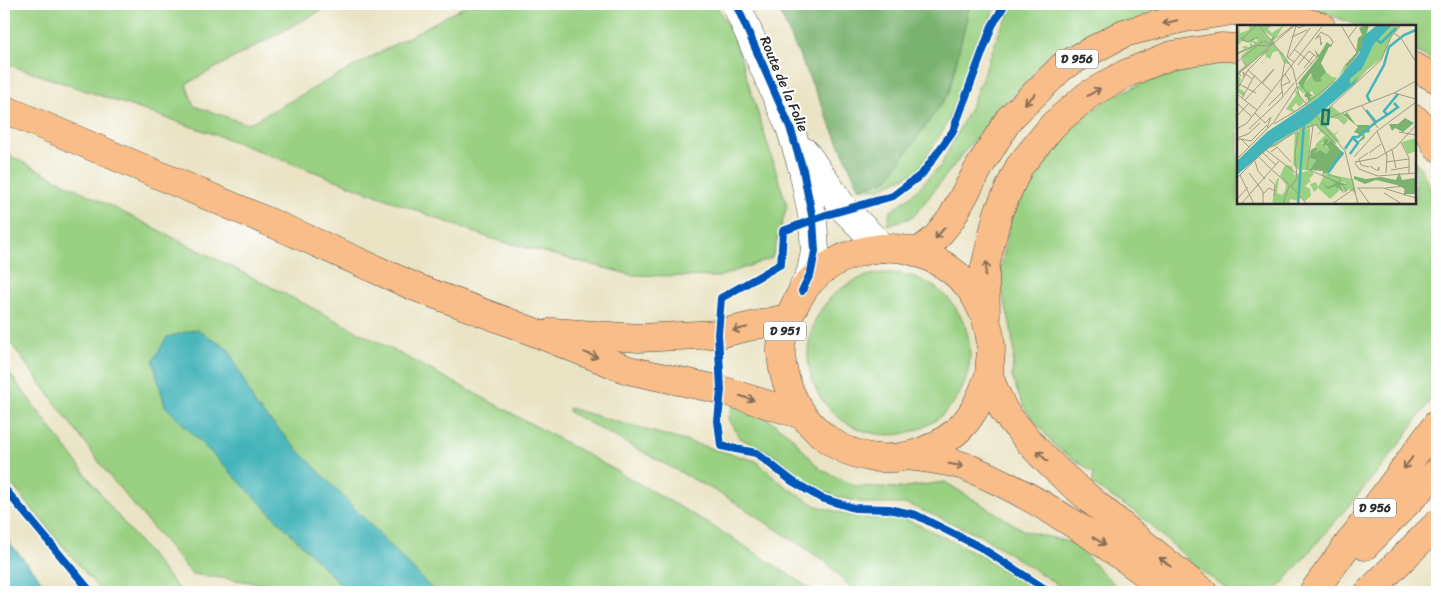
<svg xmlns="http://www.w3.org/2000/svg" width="1441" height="596" viewBox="0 0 1441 596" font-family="Sriracha,sans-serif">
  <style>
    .green { fill: #99d082; stroke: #627e56 }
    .forest { fill: #7ab270; stroke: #526e4e }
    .water { fill: #43b4b9; stroke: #377072 }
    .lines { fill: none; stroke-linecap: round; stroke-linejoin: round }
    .minor-casing { stroke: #484742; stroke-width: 29 }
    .major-casing { stroke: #484742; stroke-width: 29 }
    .highway-casing { stroke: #484742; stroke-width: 29 }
    .minor { stroke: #fff; stroke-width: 28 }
    .major { stroke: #f8bd89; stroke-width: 28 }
    .highway { stroke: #f8bd89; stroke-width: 28 }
    .cycleway-casing { stroke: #fff; stroke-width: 11 }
    .cycleway { stroke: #0057b8; stroke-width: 8 }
    .oneway { stroke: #876d55 }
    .labels { text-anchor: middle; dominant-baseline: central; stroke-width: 4; stroke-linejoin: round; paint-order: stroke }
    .shield { fill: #fff; stroke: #6b6b6b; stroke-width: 1 }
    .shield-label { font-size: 12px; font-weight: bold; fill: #2b2b2b }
    .street-label { font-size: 14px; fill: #2b2b2b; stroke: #fff }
    .inset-river { fill: none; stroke: #43b4b9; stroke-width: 2.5 }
    .inset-road { fill: none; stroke: #9d9986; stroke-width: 1 }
    .view { fill: #0f766e; fill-opacity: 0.15; stroke: #0f766e; stroke-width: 2.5 }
    .inset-edge { fill: none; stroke: #2b2b2b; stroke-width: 2.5 }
  </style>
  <rect width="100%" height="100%" fill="#fff"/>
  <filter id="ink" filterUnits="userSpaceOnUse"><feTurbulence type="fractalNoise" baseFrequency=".02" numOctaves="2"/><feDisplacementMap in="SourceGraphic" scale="10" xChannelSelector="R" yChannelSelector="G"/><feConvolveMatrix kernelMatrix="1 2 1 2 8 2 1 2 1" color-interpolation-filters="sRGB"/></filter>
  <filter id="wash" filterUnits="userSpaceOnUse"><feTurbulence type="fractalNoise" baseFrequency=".0096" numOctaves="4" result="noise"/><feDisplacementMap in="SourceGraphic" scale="20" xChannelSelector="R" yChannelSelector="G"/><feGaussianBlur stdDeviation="1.12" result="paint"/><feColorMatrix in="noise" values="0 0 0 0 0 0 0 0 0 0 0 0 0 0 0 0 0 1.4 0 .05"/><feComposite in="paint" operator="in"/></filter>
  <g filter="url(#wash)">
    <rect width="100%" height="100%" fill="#e9e3c3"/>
    <!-- green -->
    <g class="green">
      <polygon points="4,4 333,4 186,84 194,106 248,124 469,4 716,4 734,37 787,206 772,258 718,277 632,275 489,238 225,138 4,63"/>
      <polygon points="970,4 997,4 944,129 918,171 879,189 859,188 887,180 948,93"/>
      <polygon points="1015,4 1214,4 1059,56 1001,106 913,217 887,225 890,212 913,194 941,165 972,104 1001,28"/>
      <polygon points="1259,4 1434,4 1437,6 1437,62 1415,51 1415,26 1357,26 1331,15"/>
      <polygon points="1233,62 1238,63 1238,202 1415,202 1415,161 1420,167 1437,201 1437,392 1386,462 1275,592 1232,592 1204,573 1138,514 1092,484 1094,473 1056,447 1027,412 1019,396 1012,377 1014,350 1010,323 1002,293 1000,272 1012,213 1039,166 1065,131 1112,96 1176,70"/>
      <path d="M 4,153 C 238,269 473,387 699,518 C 736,540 772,564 808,587 L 813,592 L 280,592 L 280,586 L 192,574 L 111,478 L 4,334 Z"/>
      <circle cx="889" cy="354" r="81"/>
      <polygon points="4,366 109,505 181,592 101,592 4,475"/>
      <polygon points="733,404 765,417 790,435 820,469 855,486 898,488 945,482 1025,531 1073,543 1122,592 1069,592 982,536 908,504 871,504 837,497 805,482 773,455 740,438 729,419"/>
      <polygon points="569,408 756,461 785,486 817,506 859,518 902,518 919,525 980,555 1040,592 855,592 826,562 730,499 569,412"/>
    </g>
    <!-- forest -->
    <polygon class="forest" points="776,4 970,4 949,93 887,180 859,188"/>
    <!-- water -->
    <g class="water">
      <polygon points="197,329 229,350 256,406 435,592 348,592 165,406 153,361 167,337"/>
      <polygon points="4,536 51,592 4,592"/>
    </g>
  </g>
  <g filter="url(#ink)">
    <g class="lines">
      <defs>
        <g id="minor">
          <polyline points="736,4 790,127 803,170 813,220 815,251 811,272 802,291"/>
          <polyline points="805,152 845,210 883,248"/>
        </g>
        <g id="major">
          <polyline points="4,109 290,231 415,287 529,330 628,370 721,390 802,415"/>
          <polyline points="553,332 639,338 718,334 787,318"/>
          <path d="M 989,375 C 982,394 976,411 962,426 C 951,438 936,446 921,452 C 851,477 786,424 781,354 C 780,335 789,315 798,299 C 814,268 848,251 882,248 C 913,245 952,264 971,290 C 982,306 991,329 991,349 C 991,358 988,369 990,378 C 993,388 999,399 1003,409 C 1007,416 1013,422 1018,428 C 1041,458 1069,482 1098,506 C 1133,535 1168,564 1203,592"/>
          <path d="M 908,456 C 926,459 953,461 969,468 C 1039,497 1110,546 1170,592"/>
        </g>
        <g id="highway">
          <polyline points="1415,67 1437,79"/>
          <polyline points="1415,119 1430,134 1437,147"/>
          <polyline points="918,252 935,239 951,219 980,166 1009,119 1063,66 1124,33 1185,18 1233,11 1290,18 1321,26"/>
          <polyline points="986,318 985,267 998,213 1019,167 1053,125 1088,95 1125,74 1172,55 1221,47 1238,48"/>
          <polyline points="1365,546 1437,472"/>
          <polyline points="1313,592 1437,424"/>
          <polyline points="1369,592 1437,524"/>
        </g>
      </defs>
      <!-- minor casing -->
      <use href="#minor" class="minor-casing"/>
      <!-- major casing -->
      <use href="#major" class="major-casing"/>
      <!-- highway casing -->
      <use href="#highway" class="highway-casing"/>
      <!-- minor -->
      <use href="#minor" class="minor"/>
      <!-- major -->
      <use href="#major" class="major"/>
      <!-- highway -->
      <use href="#highway" class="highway"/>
      <defs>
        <g id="cycleway">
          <polyline points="736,4 790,127 803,170 813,220 815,251 811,272 802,291"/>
          <polyline points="1005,4 992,26 953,131 922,174 893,196 826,215 783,231 781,264 721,298 718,334 721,390 718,421 721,446 756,453 792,481 821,498 854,508 889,509 916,515 980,547 1050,592"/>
          <polyline points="4,488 91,592"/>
        </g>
      </defs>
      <!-- cycleway casing -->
      <use href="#cycleway" class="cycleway-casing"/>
      <!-- cycleway -->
      <use href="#cycleway" class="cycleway"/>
    </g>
    <!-- one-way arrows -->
    <defs><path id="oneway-shaft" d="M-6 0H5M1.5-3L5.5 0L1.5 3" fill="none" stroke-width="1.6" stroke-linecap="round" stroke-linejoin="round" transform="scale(1.25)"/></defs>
    <g class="oneway">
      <use href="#oneway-shaft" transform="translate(1170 22) rotate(166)"/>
      <use href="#oneway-shaft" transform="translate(1094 92) rotate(-31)"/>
      <use href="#oneway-shaft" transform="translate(1030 99) rotate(136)"/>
      <use href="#oneway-shaft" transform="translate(940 233) rotate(130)"/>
      <use href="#oneway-shaft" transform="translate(986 269) rotate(-85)"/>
      <use href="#oneway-shaft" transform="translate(740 329) rotate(167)"/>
      <use href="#oneway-shaft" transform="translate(591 355) rotate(22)"/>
      <use href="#oneway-shaft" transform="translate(747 398) rotate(18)"/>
      <use href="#oneway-shaft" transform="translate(1042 456) rotate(-135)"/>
      <use href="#oneway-shaft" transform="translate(1408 463) rotate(127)"/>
      <use href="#oneway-shaft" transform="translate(956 465) rotate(10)"/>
      <use href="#oneway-shaft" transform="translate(1099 541) rotate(32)"/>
      <use href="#oneway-shaft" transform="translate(1165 562) rotate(-141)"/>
    </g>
  </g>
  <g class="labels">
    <!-- shield labels -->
    <g class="shield">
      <rect x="1056" y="49.5" width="42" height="19" rx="4"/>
      <rect x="764" y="321.5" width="42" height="19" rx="4"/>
      <rect x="1354" y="498.5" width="42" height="19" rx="4"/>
    </g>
    <g class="shield-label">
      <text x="1077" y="59">D 956</text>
      <text x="785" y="331">D 951</text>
      <text x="1375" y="508">D 956</text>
    </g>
    <!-- street labels -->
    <g class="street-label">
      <text transform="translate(784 84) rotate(67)">Route de la Folie</text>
    </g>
  </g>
  <!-- overview -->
  <g transform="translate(1237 25)">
    <rect width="179" height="179" fill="#e9e3c3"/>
    <path d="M 2,0 L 3,8 L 12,5 L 12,0 L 35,0 L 31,4 L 35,8 L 47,0 L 36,18 L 34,14 L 37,13 L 25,5 L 54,40 L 47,38 L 41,26 L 36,27 L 33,34 L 30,32 L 30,35 L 28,28 L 23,31 L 3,48 L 5,52 L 1,50 L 4,54 L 1,63 L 8,67 L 6,71 L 0,67 L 0,49 L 9,41 L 4,31 L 13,23 L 0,30 L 0,27 L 8,24 L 5,23 L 7,21 L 13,22 L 13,18 L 18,21 L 16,17 L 17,16 L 21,17 L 19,13 L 15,18 L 5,16 L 0,21 ZM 155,0 L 164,0 L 156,9 L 145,33 L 130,45 L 113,65 L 120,53 L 113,59 L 113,54 L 125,44 L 137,19 ZM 108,39 L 110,43 L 81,73 L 50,92 L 56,87 L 49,84 L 59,70 L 58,63 L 67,77 L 62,82 L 59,78 L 55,83 L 58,86 L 74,75 L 72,70 L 78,71 L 75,66 L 71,69 L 65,63 L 71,73 L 69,77 L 70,71 L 59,62 L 67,59 L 82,41 L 95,52 L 101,53 ZM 95,81 L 111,95 L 107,100 L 101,94 L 87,92 L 93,94 L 90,102 L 97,109 L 103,105 L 98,110 L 103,117 L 84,118 L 94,125 L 89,129 L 75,129 L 81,124 L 78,120 L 88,110 L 84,107 L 78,112 L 83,106 L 79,100 L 59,106 L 39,121 L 30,124 ZM 73,103 L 72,133 L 79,135 L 74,145 L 77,149 L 72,154 L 74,156 L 68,161 L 73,164 L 74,171 L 68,176 L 64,172 L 61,176 L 53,174 L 52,179 L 35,179 L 39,156 L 42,152 L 40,168 L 45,170 L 48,166 L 49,160 L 43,151 L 48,140 L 55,141 L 57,150 L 73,145 L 62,145 L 56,140 L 58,108 ZM 179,113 L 179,126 L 171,129 L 165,117 ZM 88,149 L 116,154 L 119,169 L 112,164 L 108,168 L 102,160 L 110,160 L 107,157 L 99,157 L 102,166 L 93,174 L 81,163 L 77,167 L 73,159 L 79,157 L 81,162 Z" fill="#99d082"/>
    <path d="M 128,0 L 132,0 L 126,22 L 110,42 L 108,40 L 119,28 L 121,13 L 125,10 L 122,3 ZM 90,17 L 95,21 L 92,22 L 84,38 L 89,47 L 83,53 L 85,56 L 79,57 L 78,54 L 77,57 L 74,48 L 65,62 L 68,60 L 66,63 L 76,71 L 72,71 L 74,74 L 71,77 L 71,73 L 67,71 L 69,68 L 61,58 L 81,33 L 77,24 L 82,30 ZM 109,86 L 119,100 L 132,100 L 133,107 L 127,108 L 128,113 L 118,120 L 126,111 L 117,107 L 121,102 L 104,88 L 109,89 ZM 168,93 L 177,98 L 166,107 L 158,103 L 155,106 L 152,99 L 161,99 ZM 87,114 L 92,114 L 90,119 L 94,115 L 107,129 L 90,148 L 104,153 L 103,157 L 111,160 L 103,160 L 107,169 L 100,161 L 103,166 L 98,161 L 91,164 L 84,157 L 91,162 L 99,158 L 93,155 L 102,157 L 103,154 L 93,150 L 90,153 L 92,150 L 88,148 L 85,152 L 86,146 L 73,145 L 79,135 L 72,133 L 74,125 L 79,122 L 81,124 L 76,129 L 83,125 L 89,129 L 93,125 L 89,120 L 86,122 ZM 162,147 L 165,155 L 178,153 L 179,169 L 167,169 L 168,164 L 160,160 L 139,155 L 128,159 L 117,154 L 117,151 L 129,154 L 144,152 L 159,155 Z" fill="#7ab270"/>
    <path d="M 140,0 L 155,0 L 137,19 L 125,44 L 113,54 L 113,59 L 121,52 L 117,59 L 72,98 L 39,117 L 0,150 L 0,136 L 30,107 L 81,73 L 100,55 L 122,29 L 128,10 Z" fill="#43b4b9"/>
    <path class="inset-river" d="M 139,14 L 144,18 L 159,3M 133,77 L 130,71 L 147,40 L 152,22 L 167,10 L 179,5M 150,90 L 161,82 L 157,78M 139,97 L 150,90 L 147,86 L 161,69M 108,124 L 116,112 L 121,112 L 139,97 L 129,85M 113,129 L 121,118 L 116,113M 91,148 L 106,127M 61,179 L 67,98"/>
    <path class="inset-road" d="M 87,0 L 103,0M 104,0 L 121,29 L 107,46M 23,2 L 46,30M 158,9 L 164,13 L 179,37M 55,12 L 70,5M 80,12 L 84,7 L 93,12 L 96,17 L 93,22M 6,13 L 19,1M 40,13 L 57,0M 111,13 L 121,0M 78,14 L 83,11 L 84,20 L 85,17M 6,16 L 4,13 L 10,17 L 21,12M 27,16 L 33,19 L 37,11 L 34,15M 58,25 L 75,39M 44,27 L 56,44 L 62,70 L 108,126 L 121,179M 0,29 L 19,20 L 31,21 L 37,17M 51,33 L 73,3M 0,37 L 26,16M 57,37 L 50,32 L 59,1 L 62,3 L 69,0M 67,43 L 77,30M 11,45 L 34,66M 0,48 L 9,41 L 5,35M 0,50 L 58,0M 7,52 L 6,47 L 15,54M 59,56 L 80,32 L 72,26 L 61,40M 2,59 L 19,68M 44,61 L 53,57 L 48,49M 0,65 L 11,45 L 31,25M 157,68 L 179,56M 0,69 L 20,85M 47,70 L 57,58M 5,73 L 18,50M 8,75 L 37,44 L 25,59M 0,78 L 15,92M 31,81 L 46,66M 125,81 L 141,103M 18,88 L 28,98 L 34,92 L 30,103M 0,91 L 12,78M 87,93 L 93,82 L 144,35 L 154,12 L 164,0M 89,94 L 157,68 L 179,74M 37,99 L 62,84 L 98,56M 79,100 L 99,119M 76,101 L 70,144 L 105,159 L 110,166M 0,104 L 10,98 L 86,0M 12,104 L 46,72 L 44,59 L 48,35M 62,106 L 80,99M 140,106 L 179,77M 140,106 L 150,131M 162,107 L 179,110M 0,113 L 11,109 L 23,98M 4,114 L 14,116 L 30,100M 0,115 L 4,114 L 12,122M 164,117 L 172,133 L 172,148M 29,125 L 59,148M 155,125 L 159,143M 34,127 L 40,122 L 54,137M 26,128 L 39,140M 131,128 L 122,134 L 124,140 L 132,142M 132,128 L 144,119M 22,132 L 35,145M 117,132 L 140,106M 0,134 L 37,97 L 60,62M 18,136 L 21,146 L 28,154M 121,136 L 118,137 L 140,133 L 159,122 L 179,100M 149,137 L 172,134M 118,138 L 122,144 L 141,151M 133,141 L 139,145 L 142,145 L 142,142 L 141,145M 35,145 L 55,162M 154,145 L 172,142M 12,148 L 22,161M 149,148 L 150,130M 3,150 L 17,179M 141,151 L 179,148M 0,153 L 29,124 L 61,106M 32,154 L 38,160 L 37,171M 22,161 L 26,167 L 26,179M 54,162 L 60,153 L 58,129 L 61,107M 55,162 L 70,179M 120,163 L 146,163 L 179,173M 148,163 L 168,161 L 168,171M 122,164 L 133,179M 147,168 L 165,179M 26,169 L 32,163 L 38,166M 0,174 L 11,162M 4,179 L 42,136M 46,179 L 52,161M 95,179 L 118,163"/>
    <path class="view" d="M 86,85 L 92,85 L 91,99 L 85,99 Z"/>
    <rect width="179" height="179" class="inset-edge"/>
  </g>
  <!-- margin -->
  <rect width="1441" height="596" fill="none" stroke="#fff" stroke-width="20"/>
</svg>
